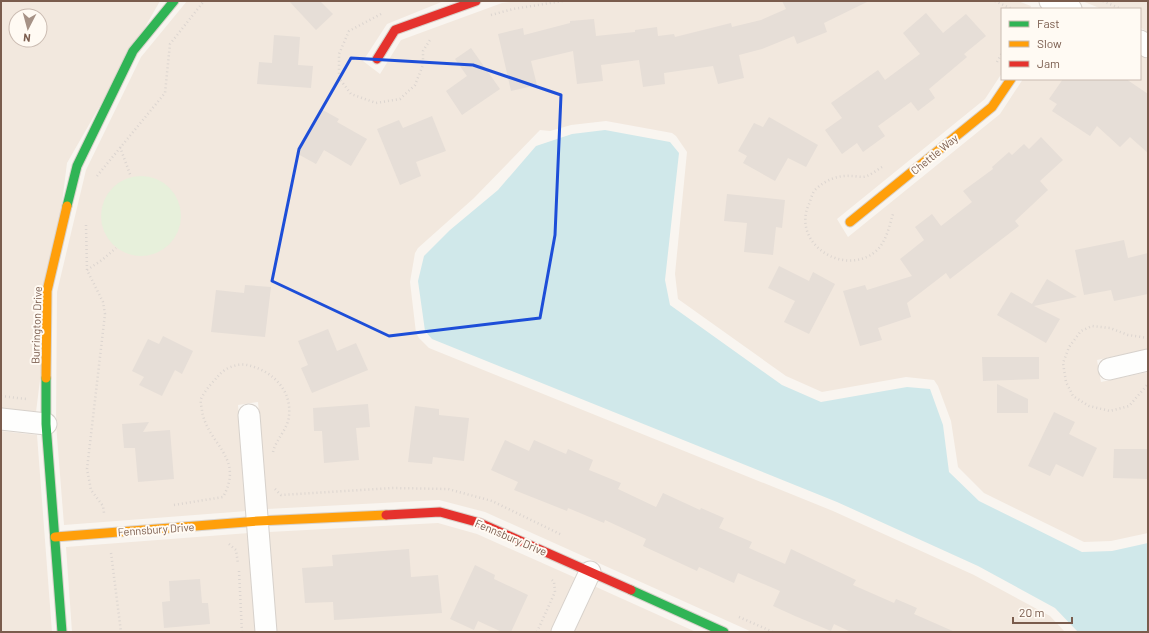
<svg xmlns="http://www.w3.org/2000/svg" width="1149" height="633" viewBox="0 0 1149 633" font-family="Barlow,sans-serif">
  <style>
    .residential { fill: #f2e8de; fill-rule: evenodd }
    .green { fill: #e7f0db }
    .water { fill: #d0e8ea }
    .building { fill: #e6ded7 }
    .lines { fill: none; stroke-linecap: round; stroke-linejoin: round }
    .street-casing { stroke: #d7d1cb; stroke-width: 23 }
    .fast-casing { stroke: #d9d2cb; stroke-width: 11 }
    .slow-casing { stroke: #d9d2cb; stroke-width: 11 }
    .jam-casing { stroke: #d9d2cb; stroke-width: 11 }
    .path { stroke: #dcd5d0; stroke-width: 2.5; stroke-dasharray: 1 3; stroke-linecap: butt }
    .street { stroke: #fefefd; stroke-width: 21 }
    .fast { stroke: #30b455; stroke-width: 9 }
    .slow { stroke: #ff9f0a; stroke-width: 9 }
    .jam { stroke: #e5322d; stroke-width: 9 }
    .marked { fill: none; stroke: #1d4ed8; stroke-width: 3; stroke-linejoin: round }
    .labels { text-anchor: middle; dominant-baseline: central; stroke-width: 4; stroke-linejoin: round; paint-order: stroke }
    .street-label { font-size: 11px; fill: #7a5c4d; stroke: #fffaf3 }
  </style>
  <rect width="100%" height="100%" fill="#f9f5f0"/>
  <!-- residential -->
  <g class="residential">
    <path d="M 1,1 L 160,1 L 67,163 L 36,412 L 1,408 ZM 16,16 L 40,16 L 40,40 L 16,40 Z"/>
    <polygon points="187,1 444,1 387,24 363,61 380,74 401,40 502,3 518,1 1018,1 1031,6 1030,9 1002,9 1002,73 985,99 837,219 848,237 1000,114 1023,79 1140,79 1140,54 1148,60 1148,349 1097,360 1101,382 1148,372 1148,533 1111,541 1084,542 984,493 958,467 951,421 938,386 934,380 906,377 822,392 786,376 678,299 675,274 687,152 676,136 672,133 606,121 571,125 550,131 540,130 474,198 418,248 415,253 410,282 416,333 419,338 429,348 833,511 974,575 1050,616 1065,632 752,632 485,512 439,500 267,509 258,402 238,405 247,511 64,525 56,424 57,292 86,170 141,57"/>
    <polygon points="1082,1 1148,1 1148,33 1140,27 1140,9 1102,9"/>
    <polygon points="1,431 37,435 52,632 1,632"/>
    <polygon points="438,523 477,534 576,578 551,632 276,632 269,532"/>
    <polygon points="249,533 255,632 72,632 66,547"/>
    <polygon points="594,586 696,632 574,632"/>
  </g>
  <!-- green -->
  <circle class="green" cx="141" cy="216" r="40"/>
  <!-- water -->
  <polygon class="water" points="605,130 670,142 679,153 665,280 670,305 782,385 821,402 907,387 930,389 943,425 949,472 979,501 1082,552 1112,551 1148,543 1148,632 1078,632 1055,608 978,566 837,502 432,339 425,331 418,281 424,256 450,230 498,190 536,146 572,134"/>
  <!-- building -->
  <g class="building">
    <polygon points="289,1 320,1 333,14 316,30"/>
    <polygon points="782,1 869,1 824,23 827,32 797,44 794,36 762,49 739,55 744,78 718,84 713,66 664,73 665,84 643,87 639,60 601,65 603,81 577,84 573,51 531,61 537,85 511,91 498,34 523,28 524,35 570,23 570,21 594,19 596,36 635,32 635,30 657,27 658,36 674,34 675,37 731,23 732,27 761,20 786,9"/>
    <polygon points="926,13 943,33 966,14 986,36 964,54 967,57 929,89 935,98 918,111 911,102 878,126 885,136 863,152 857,143 842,154 825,130 842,118 831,103 878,70 885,80 920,54 903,33"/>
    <polygon points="274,35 300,37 298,65 313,66 311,88 257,84 259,62 272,63"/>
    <polygon points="471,48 500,89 462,115 446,91 467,76 455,59"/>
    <polygon points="1063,79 1126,79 1148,94 1148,153 1130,137 1120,147 1097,126 1090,136 1052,111 1057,104 1049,99"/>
    <polygon points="321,109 339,119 337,122 367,139 351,166 324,150 316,164 296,153"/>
    <polygon points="432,116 446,151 416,162 421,176 400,185 377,129 399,120 403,128"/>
    <polygon points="769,117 818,145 806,167 788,158 775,181 743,163 747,156 738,151 754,123 763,127"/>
    <polygon points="1041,137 1063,160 1040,181 1048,190 1015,221 1019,226 950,279 946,273 907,303 911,317 878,328 882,340 860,346 843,291 865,285 867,290 912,276 900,259 924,240 915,227 932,214 941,226 972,202 963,191 993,169 992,167 1009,152 1012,155 1024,144 1029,149"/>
    <polygon points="727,194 785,200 782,228 776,227 773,255 744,252 747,223 724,221"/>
    <polygon points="1124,240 1128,258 1148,253 1148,294 1114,301 1111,290 1084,295 1075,250"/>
    <polygon points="779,266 809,281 813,272 835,284 809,334 784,322 795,301 768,288"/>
    <polygon points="1047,279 1077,297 1034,306 1060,319 1046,343 997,315 1011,292 1032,304"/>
    <polygon points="245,285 271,287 265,337 211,332 216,290 244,293"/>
    <polygon points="328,329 337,351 356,343 368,370 312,393 301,368 308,365 298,341"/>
    <polygon points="163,336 193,351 182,374 175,370 162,396 139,385 144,377 132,371 148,339 159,344"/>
    <polygon points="982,357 1039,357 1039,379 983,381"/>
    <polygon points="997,384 1028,399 1028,413 997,413"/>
    <polygon points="368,404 370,427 356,428 359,460 324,463 322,431 314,431 313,408"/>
    <polygon points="415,406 439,409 439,415 469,418 464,461 433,457 432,464 408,462"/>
    <polygon points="1054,412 1075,422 1069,434 1097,448 1083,477 1056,464 1050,476 1028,466"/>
    <polygon points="149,422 143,432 170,430 174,479 138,482 135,448 124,448 122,424"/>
    <polygon points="505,440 529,451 534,440 566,454 568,449 593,460 589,470 621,483 618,489 656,507 663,493 700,510 701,508 724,518 719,528 752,542 749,548 785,564 791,549 856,580 853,585 894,603 896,599 917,608 914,614 955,632 851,632 834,624 831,631 795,616 773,606 780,591 738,573 734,583 699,567 697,571 643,546 646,539 605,520 604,523 568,508 567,511 514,490 518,482 491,470"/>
    <polygon points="1114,449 1148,449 1148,479 1113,478"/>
    <polygon points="409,549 411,577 438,575 442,613 334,620 333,602 305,603 302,568 333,566 332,555"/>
    <polygon points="475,565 495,575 494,579 528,595 511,632 502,632 478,621 474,630 450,619"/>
    <polygon points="200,579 202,603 208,603 210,624 164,628 162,602 170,601 169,581"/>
  </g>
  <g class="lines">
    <defs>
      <g id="street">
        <polyline points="1050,1 1071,9"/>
        <polyline points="1140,41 1148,47"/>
        <polyline points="1109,369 1148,360"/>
        <polyline points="249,415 266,632"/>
        <polyline points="1,419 46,424"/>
        <polyline points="562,632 590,572"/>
      </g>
      <g id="fast">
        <polyline points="67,206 77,166 133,51 174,1"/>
        <polyline points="46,378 46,424 62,632"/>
        <polyline points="631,590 724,632"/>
      </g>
      <g id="slow">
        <polyline points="850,222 992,107 1011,79"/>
        <polyline points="46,378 47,291 67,206"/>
        <polyline points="55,537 258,521 386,515"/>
      </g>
      <g id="jam">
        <polyline points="377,59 395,30 476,1"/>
        <polyline points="386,515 440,512 480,523 631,590"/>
      </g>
    </defs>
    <!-- street casing -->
    <use href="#street" class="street-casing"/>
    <!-- fast casing -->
    <use href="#fast" class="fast-casing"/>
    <!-- slow casing -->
    <use href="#slow" class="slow-casing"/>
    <!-- jam casing -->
    <use href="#jam" class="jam-casing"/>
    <!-- path -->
    <g class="path">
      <polyline points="995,1 1012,9"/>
      <polyline points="1103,1 1121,9"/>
      <polyline points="381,14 349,31 339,54 339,78 351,94 376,103 400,99 415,85 423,65 423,51 430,40"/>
      <polyline points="491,15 513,9 563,1"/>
      <polyline points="997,62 1002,53"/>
      <polyline points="120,147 131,177"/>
      <path d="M 882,167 C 877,170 872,174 867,176 C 862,178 856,176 851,176 C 838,175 825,180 815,190 C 812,193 811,200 809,204 C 791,243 843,277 875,252 C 886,243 889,227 893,214"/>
      <polyline points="97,176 165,93 170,44 204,1"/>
      <polyline points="86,225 87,270 103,302 105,314 87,469 91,490 103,506 104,513"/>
      <polyline points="87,270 102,260 116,248"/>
      <polyline points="1148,338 1128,335 1110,328 1092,326 1081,331 1069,347 1063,363 1066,382 1073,396 1089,406 1110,411 1129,406 1148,384"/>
      <polyline points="1,396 26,399"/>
      <polyline points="275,489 281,495 393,488 448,489 492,501 562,535"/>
      <path d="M 174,505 L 223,497 C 245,457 208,445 202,411 C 202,408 200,403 201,399 C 205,390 213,382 219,375 C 225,368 237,363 247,365 C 271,370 292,389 289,416 C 288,429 276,439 273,452"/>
      <polyline points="229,544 236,550 238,564"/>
      <polyline points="111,553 121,632"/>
      <polyline points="239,571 242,632"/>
      <polyline points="739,617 773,632"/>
      <polyline points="537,632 555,592 554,582 552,580"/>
    </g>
    <!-- street -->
    <use href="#street" class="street"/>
    <!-- fast -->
    <use href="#fast" class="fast"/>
    <!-- slow -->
    <use href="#slow" class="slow"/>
    <!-- jam -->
    <use href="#jam" class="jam"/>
  </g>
  <!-- marked area -->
  <path class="marked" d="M 351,58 L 473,65 L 561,95 L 555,235 L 540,318 L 389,336 L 272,281 L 299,149 Z"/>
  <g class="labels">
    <!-- street labels -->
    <g class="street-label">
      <text transform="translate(934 154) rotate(-39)">Chettle Way</text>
      <text transform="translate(36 325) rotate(-88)">Burrington Drive</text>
      <text transform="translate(156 529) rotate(-4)">Fennsbury Drive</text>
      <text transform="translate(511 537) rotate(23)">Fennsbury Drive</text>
    </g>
  </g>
  <!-- border -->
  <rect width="1149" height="633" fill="none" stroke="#7a5c4d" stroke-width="4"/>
  <!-- legend -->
  <rect x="1001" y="8" width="140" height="72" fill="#fffaf3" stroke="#cabbb1"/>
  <rect x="1009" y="21" width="20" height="6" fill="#30b455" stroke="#cabbb1"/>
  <text x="1037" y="28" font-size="12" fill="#7a5c4d">Fast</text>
  <rect x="1009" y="41" width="20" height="6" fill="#ff9f0a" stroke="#cabbb1"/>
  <text x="1037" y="48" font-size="12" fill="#7a5c4d">Slow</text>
  <rect x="1009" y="61" width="20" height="6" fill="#e5322d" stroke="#cabbb1"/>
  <text x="1037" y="68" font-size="12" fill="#7a5c4d">Jam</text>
  <!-- north arrow -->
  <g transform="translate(28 28) rotate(186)"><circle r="19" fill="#fffaf3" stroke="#cabbb1"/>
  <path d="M0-3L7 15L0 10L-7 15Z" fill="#a69286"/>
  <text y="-6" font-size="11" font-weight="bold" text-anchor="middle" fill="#7a5c4d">N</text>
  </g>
  <!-- scale -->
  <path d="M1013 617v6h59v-6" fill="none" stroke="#7a5c4d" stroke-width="2"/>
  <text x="1019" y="617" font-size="12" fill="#7a5c4d" stroke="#fffaf3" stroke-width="3" paint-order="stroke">20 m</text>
</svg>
